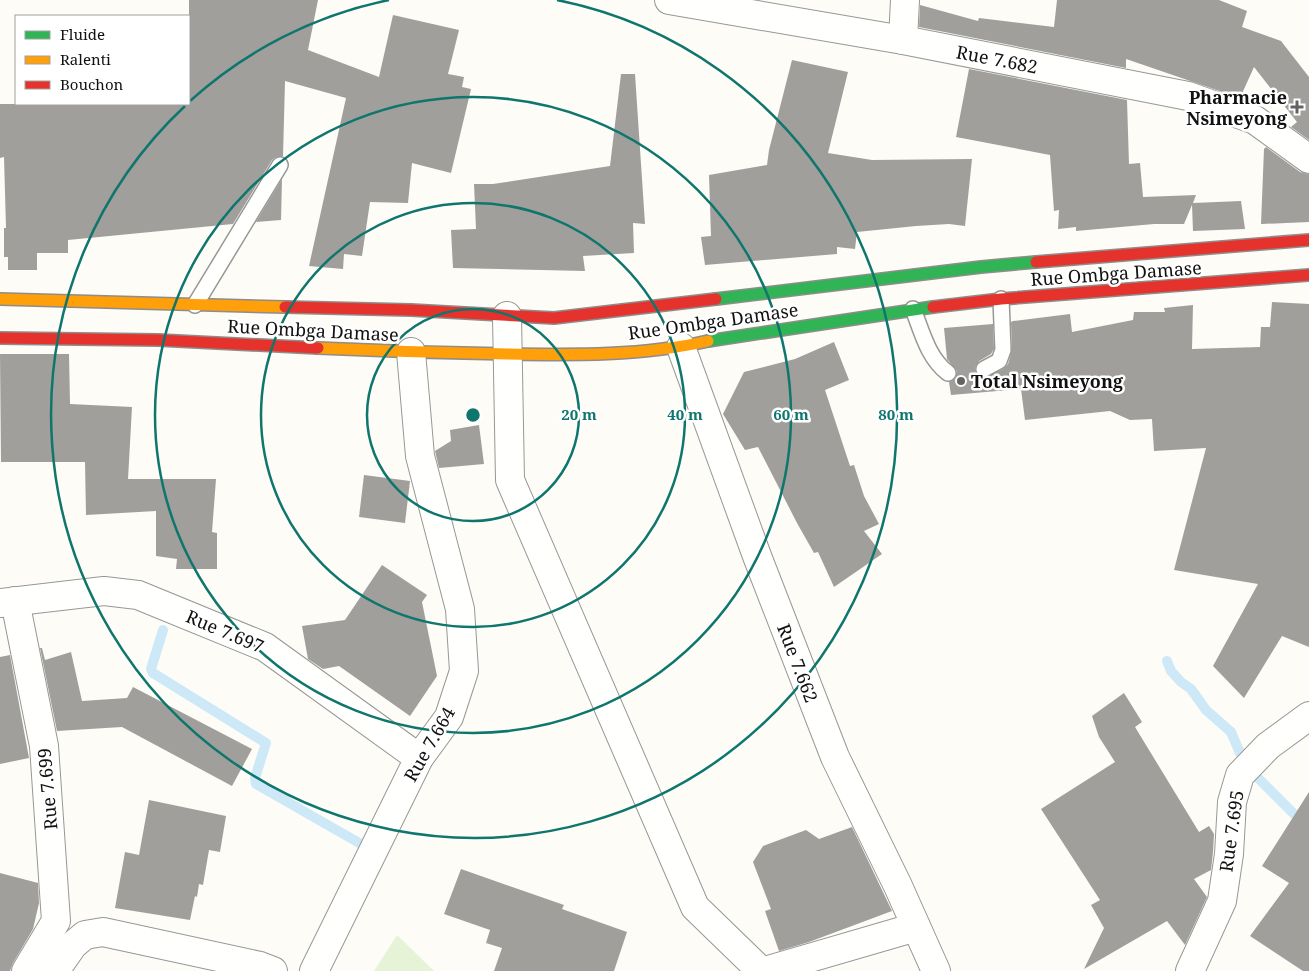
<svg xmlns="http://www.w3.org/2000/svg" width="1309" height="971" viewBox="0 0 1309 971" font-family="'Noto Serif',serif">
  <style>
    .green { fill: #e7f3d7 }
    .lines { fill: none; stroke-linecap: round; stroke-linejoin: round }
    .stream { stroke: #cde8f7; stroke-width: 10 }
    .building { fill: #a19f9c }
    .lane-casing { stroke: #979795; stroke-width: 18 }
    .street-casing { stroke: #979795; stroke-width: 30 }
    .fast-casing { stroke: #8e8d8b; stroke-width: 14 }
    .slow-casing { stroke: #8e8d8b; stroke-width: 14 }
    .jam-casing { stroke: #8e8d8b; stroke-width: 14 }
    .lane { stroke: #fffffe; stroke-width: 15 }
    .street { stroke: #fffffe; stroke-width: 28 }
    .fast { stroke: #30b455; stroke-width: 11 }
    .slow { stroke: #ff9f0a; stroke-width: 11 }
    .jam { stroke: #e5322d; stroke-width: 11 }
    .ring { fill: none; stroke: #0f766e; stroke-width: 2.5 }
    .poi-dot { fill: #646362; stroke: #fff; stroke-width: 2 }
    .labels { text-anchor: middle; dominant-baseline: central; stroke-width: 5; stroke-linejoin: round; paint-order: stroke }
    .street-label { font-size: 18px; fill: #111; stroke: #fff }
    .poi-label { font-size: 18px; font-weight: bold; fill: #111; stroke: #fff; text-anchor: end }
    .centre { fill: #0f766e; stroke: #fff; stroke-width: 2.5 }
    .ring-label { font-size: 15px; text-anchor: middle; font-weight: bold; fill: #0f766e; stroke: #fff; stroke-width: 5; stroke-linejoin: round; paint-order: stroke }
  </style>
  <rect width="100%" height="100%" fill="#fdfcf7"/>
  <!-- green -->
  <polygon class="green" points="397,935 434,971 374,971"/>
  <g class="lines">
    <!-- stream -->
    <g class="stream">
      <polyline points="163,630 151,669 153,673 266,743 255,778 256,784 361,844"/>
      <polyline points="1167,661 1171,671 1181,682 1191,689 1206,710 1231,732 1240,753"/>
      <polyline points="1255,775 1309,829"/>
    </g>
  </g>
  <!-- building -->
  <g class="building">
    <polygon points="189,0 318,0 308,50 379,77 393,15 459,30 448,74 464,77 462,87 471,89 451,173 412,163 408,203 370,202 362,256 344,254 343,269 309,266 346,98 285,81 283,156 276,157 272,160 233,224 68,240 68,253 37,253 37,270 8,270 8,257 4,257 4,228 6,228 4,157 0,158 0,104 189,104"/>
    <polygon points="1057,0 1219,0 1247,11 1242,27 1281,41 1309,77 1309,140 1291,127 1297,122 1254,67 1240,98 1126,59 1126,68 919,27 920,5 978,21 979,18 1054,27"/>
    <polygon points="792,60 848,72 828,153 872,160 972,159 965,226 949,224 916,226 857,232 855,249 837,247 837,254 705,265 701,237 711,236 709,175 767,165 769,150"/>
    <polygon points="969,69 1127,100 1129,164 1140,163 1143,197 1196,195 1193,203 1241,201 1245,229 1193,231 1192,205 1184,224 1154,224 1076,231 1076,227 1058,229 1059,210 1054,211 1050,155 956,137"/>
    <polygon points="621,74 635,74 645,224 633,223 634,253 583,256 585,271 453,268 451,230 476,229 474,184 493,184 610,166"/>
    <polygon points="1266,147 1300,172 1309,174 1309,222 1261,224 1264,149"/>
    <polygon points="282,179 281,220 256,222"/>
    <polygon points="1272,302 1309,304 1309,647 1282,636 1244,698 1213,666 1258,584 1174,570 1206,448 1154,451 1152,419 1130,420 1110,411 1025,420 1021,389 951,395 949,382 955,379 957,371 947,359 944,328 993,324 994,349 991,354 979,361 975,368 976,373 979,377 984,378 1003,369 1008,364 1012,350 1011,322 1013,321 1070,314 1072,332 1133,320 1134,312 1165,312 1164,308 1193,305 1192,349 1260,347 1261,327 1270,327"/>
    <polygon points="834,342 849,380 825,390 850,466 854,465 864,496 879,524 864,531 882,554 834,587 818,552 814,553 797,523 758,447 745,450 723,414 744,372 795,359"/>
    <polygon points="0,354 69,354 70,404 132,407 128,479 216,479 212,532 217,533 217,569 176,569 177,559 156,556 156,511 86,515 85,462 1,462"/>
    <polygon points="479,425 484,464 439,468 435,451 451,441 450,430"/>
    <polygon points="364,475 410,481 405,523 359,517"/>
    <polygon points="382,565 427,595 422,602 437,676 410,716 339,666 323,669 308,659 302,626 345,620"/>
    <polygon points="40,648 42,648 45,660 71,652 82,701 127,698 133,687 252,749 232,786 122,727 57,731"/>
    <polygon points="10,655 29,758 0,764 0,657"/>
    <polygon points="1124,693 1142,722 1135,727 1199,832 1209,826 1214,834 1213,852 1211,870 1194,879 1207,897 1185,945 1167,921 1084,969 1104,928 1091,905 1100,900 1041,809 1115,762 1099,737 1092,716"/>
    <polygon points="1309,792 1309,971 1303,971 1250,936 1289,883 1262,866"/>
    <polygon points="149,800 226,816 220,852 209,850 203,885 199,884 197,897 195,896 190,920 115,908 125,852 139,855"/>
    <polygon points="852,827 892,911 809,942 779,951 765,911 771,909 753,862 763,846 806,830 819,839"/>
    <polygon points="461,869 564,905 562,909 627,932 614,971 494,971 502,948 486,943 490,930 444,914"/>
    <polygon points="0,873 38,883 39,903 33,929 13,963 10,971 0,971"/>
  </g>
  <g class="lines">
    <defs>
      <g id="lane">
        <polyline points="195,305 280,165"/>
        <path d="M 913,309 C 922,332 928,358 948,373"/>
        <polyline points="984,369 999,361 1003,350 1001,299"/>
      </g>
      <g id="street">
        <polyline points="669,0 903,40 1188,96 1255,120 1309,159"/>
        <polyline points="903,40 905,0"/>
        <polyline points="507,316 510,480 695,907 761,971"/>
        <polyline points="681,347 757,556 835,757 898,886 936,971"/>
        <polyline points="15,601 44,746 56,921 26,971"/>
        <polyline points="0,603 104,591 138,595 265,647 419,758"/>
        <polyline points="55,971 73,945 85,935 103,932 260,966 273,971"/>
        <polyline points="314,971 419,758 449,717 464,671 460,609 420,456 411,352"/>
        <polyline points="765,971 916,927"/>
        <polyline points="1190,971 1222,901 1229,854 1232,802 1240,775 1268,746 1309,716"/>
      </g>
      <g id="fast">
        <polyline points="716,299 981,267 1036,262"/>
        <polyline points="708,341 933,307"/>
      </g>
      <g id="slow">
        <polyline points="0,299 285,307"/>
        <path d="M 318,348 C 381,351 444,353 508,354 C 574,355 643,356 708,341"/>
      </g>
      <g id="jam">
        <polyline points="1036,262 1309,240"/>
        <polyline points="285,307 411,310 554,318 716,299"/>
        <polyline points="933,307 1001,299 1309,275"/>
        <polyline points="0,338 158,340 318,348"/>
      </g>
    </defs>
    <!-- lane casing -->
    <use href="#lane" class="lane-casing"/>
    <!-- street casing -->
    <use href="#street" class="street-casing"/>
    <!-- fast casing -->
    <use href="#fast" class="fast-casing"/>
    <!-- slow casing -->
    <use href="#slow" class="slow-casing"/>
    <!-- jam casing -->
    <use href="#jam" class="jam-casing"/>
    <!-- lane -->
    <use href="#lane" class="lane"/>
    <!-- street -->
    <use href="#street" class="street"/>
    <!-- fast -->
    <use href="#fast" class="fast"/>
    <!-- slow -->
    <use href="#slow" class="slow"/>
    <!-- jam -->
    <use href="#jam" class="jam"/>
  </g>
  <!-- distance rings -->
  <g class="ring">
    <circle cx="473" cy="415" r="106"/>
    <circle cx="473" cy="415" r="212"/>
    <circle cx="473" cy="415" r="318"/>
    <path d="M190 101A423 423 0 0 1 389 0M557 0A423 423 0 1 1 185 106"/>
  </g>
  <!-- markers -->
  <g class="poi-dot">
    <path d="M1294.5 99.5h5v5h5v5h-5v5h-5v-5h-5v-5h5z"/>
    <circle cx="961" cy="381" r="5"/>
  </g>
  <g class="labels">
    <!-- street labels -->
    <g class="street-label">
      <text transform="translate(997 59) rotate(11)">Rue 7.682</text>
      <text transform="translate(1116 273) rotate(-4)">Rue Ombga Damase</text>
      <text transform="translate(713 321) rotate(-8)">Rue Ombga Damase</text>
      <text transform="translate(313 330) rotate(3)">Rue Ombga Damase</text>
      <text transform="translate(225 631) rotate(23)">Rue 7.697</text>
      <text transform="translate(798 663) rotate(69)">Rue 7.662</text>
      <text transform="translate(429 744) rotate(-60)">Rue 7.664</text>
      <text transform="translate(47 789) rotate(-95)">Rue 7.699</text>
      <text transform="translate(1231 831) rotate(-82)">Rue 7.695</text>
    </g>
    <!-- poi labels -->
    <g class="poi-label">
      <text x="1287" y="97">Pharmacie<tspan x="1287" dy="21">Nsimeyong</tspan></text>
      <text x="971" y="381" text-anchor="start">Total Nsimeyong</text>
    </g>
  </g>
  <circle cx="473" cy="415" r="8" class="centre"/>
  <g class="ring-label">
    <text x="579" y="420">20 m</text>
    <text x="685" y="420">40 m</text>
    <text x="791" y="420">60 m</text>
    <text x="896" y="420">80 m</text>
  </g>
  <!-- legend -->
  <rect x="15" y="15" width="175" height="90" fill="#ffffff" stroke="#a0a0a0"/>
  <rect x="25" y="31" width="25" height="8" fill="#30b455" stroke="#a0a0a0"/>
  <text x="60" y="40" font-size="15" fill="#111111">Fluide</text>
  <rect x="25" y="56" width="25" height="8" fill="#ff9f0a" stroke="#a0a0a0"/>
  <text x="60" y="65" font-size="15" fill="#111111">Ralenti</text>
  <rect x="25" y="81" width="25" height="8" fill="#e5322d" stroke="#a0a0a0"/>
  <text x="60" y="90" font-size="15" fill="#111111">Bouchon</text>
</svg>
